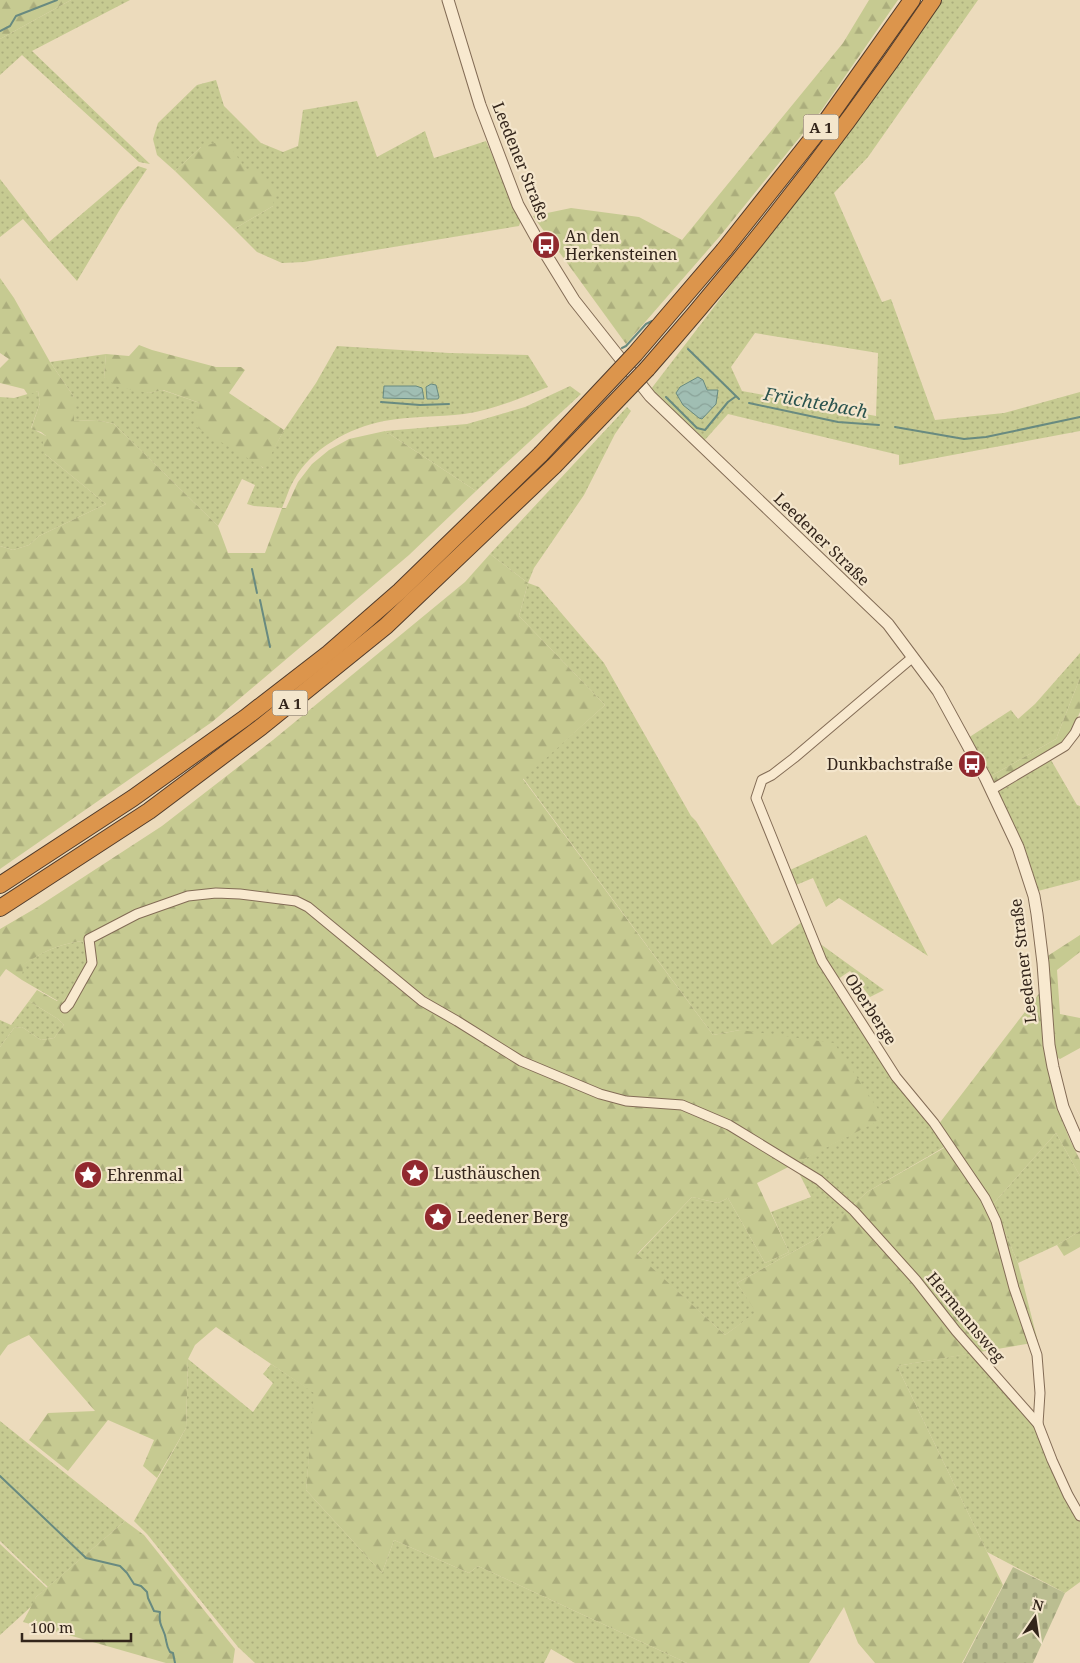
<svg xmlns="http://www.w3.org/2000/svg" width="1080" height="1663" viewBox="0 0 1080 1663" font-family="'Noto Serif',serif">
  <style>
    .green { fill: url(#green-dots); fill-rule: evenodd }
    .forest { fill: url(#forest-firs) }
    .cemetery { fill: url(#cemetery-stones) }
    .water { fill: url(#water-waves); stroke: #688a80 }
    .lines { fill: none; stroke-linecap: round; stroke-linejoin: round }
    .stream { stroke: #688a80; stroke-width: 2 }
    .minor-casing { stroke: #836c56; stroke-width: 11 }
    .tertiary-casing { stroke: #836c56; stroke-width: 13 }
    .motorway-casing { stroke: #513b2b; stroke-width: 18 }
    .minor { stroke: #f8e9cf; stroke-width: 9 }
    .tertiary { stroke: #f8e9cf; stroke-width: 11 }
    .motorway { stroke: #dc954c; stroke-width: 16 }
    .motorway-bridge-casing { stroke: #513b2b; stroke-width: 18; stroke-linecap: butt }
    .motorway-bridge { stroke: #dc954c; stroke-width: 16 }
    .labels { text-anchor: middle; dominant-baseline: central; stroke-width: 4.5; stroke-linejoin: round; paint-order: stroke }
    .shield { fill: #f4e6cc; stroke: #6d5f50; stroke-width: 1 }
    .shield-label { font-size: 15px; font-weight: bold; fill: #33251b }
    .street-label { font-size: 16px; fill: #33251b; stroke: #f4e6cc }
    .poi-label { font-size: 16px; fill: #33251b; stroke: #f4e6cc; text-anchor: start }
    .water-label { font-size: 18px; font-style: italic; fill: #2a534e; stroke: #f4e6cc }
  </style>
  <defs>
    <pattern id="green-dots" width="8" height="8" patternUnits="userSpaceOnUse" patternTransform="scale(1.25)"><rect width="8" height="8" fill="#c6ca91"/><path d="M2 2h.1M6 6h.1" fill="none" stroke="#abad7c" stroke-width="1.8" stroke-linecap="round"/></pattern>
    <pattern id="forest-firs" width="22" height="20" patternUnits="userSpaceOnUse" patternTransform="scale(1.25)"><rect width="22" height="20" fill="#c6ca91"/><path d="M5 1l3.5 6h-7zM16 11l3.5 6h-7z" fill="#abad7c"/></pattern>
    <pattern id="cemetery-stones" width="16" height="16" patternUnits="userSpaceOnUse" patternTransform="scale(1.25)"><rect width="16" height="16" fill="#bbbe91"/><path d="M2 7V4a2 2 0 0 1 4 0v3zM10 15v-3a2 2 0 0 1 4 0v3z" fill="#a1a37c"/></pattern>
    <pattern id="water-waves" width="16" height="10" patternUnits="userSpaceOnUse" patternTransform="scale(1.25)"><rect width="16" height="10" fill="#a0beb3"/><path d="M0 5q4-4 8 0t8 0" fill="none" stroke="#8aa399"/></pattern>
  </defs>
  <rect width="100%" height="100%" fill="#ecdbbc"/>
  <!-- green -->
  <g class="green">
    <polygon points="71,0 130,0 32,51 150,164 139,162 22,55 0,75 0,39"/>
    <path d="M 942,0 L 978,0 L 868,157 L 834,193 L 882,302 L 891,299 L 935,420 L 1004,413 L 1080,392 L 1080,431 L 899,465 L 899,455 L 728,414 L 704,441 L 651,389 L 727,290 ZM 755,333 L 878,353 L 876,416 L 742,391 L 731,367 Z"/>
    <polygon points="216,80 224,106 261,143 283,152 298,146 303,110 357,101 377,157 425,131 434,158 486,141 521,220 519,226 304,262 282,263 257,252 234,229 273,206 246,169 201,147 175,171 157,155 153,139 158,123 197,85"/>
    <polygon points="138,166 147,169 119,211 77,281 23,219 0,237 0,179 49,242"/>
    <path d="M 337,346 L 449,353 L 528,355 L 548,387 C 521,398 493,410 464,414 C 438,417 410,416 384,421 C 349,428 312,448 294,480 C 289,488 286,499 282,508 L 254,506 L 247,504 L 255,485 L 242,479 L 218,526 L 114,424 L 97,420 L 74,421 L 74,397 L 50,362 L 106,354 L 104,377 L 149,393 L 162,390 L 200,403 L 263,468 L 284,430 L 316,383 Z"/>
    <polygon points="570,386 581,394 476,491 385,431 467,424 525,407"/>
    <polygon points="38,391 40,403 31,428 46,436 45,454 106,504 39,536 29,545 13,550 0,546 0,397 14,398"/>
    <polygon points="627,407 631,411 615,434 584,495 534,568 528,583 539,587 604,663 691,816 696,821 772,945 803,921 823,969 946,1146 867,1192 854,1204 819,1174 797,1162 883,1118 740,1030 713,1035 523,778 605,705 519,616 528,583 490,554"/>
    <polygon points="1080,653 1080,678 1056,739 991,776 968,738 1011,710 1018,719 1035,704"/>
    <polygon points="1051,760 1077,805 1080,806 1080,880 1038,891 998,792"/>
    <polygon points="866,835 928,956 839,898 826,907 813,878 796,885 790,870"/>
    <path d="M 82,941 C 101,962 77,984 63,1001 L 58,1001 L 22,980 L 22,965 C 45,951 56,945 82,941 Z"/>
    <polygon points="819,943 884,990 870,997 850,971 838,979 826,959"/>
    <polygon points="29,1001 58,1019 64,1025 54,1038 41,1040 22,1027 14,1028 0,1047 0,1020 11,1025"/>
    <polygon points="1056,1133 1080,1176 1080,1231 1057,1245 1018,1263 993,1204"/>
    <polygon points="798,1171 815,1180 850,1209 818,1238 737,1283 757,1312 725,1335 637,1255 692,1197 718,1203 728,1198 765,1263 789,1252 771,1212 811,1197"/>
    <polygon points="972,1353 1034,1426 1066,1498 1080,1522 1080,1582 1065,1593 987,1552 897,1366"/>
    <polygon points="188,1359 253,1412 273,1383 263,1374 271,1364 315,1393 306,1490 382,1573 394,1540 469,1573 478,1566 687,1663 575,1663 551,1649 544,1663 255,1663 238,1647 147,1534 134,1521 186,1428"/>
    <polygon points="0,1421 125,1521 48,1587 0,1541"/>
    <polygon points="0,1544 47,1588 36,1597 34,1604 0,1635"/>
  </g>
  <!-- forest -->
  <g class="forest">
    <polygon points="0,0 71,0 0,39"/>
    <polygon points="869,0 898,0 821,111 720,236 626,344 533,216 571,208 639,217 682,240 843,43"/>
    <polygon points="225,140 246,169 259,171 275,191 273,206 234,229 175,171 201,147"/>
    <polygon points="0,278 14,298 50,362 74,397 74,421 97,420 114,424 218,526 228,553 265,553 282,508 286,508 298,482 312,464 329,450 349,439 385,431 476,491 409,555 212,722 0,869 0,546 13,550 29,545 39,536 106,504 45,454 43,442 46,436 41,432 31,429 40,403 38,391 28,395 24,389 0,383 0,368 9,359 0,353"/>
    <polygon points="139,345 152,350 216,367 241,367 245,370 229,393 284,430 264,468 193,425 200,403 163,390 149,393 118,387 104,377 106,354 129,356"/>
    <path d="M 490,554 L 528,583 L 519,616 L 605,705 L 523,779 L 713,1035 L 740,1030 L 834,1043 L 884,1118 L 757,1183 L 789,1252 L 765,1263 L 728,1198 L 718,1203 L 692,1197 L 637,1254 L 725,1335 L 756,1312 L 737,1283 L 818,1238 L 867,1192 L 951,1144 L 938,1125 L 1041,991 L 1043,1046 L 1056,1103 L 1069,1138 L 1080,1160 L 1080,1176 L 1056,1133 L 993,1204 L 1018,1263 L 1038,1342 L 897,1366 L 1003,1585 L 962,1663 L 875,1663 L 858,1643 L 844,1607 L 809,1663 L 687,1663 L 478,1566 L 469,1573 L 394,1540 L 382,1573 L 306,1490 L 314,1393 L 216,1327 L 195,1345 L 188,1359 L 186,1428 L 157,1478 L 143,1466 L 154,1440 L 108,1420 L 68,1471 L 29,1440 L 48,1413 L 95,1411 L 29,1335 L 8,1345 L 0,1356 L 0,1047 L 14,1028 L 22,1027 L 41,1040 L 54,1038 L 64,1025 L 58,1019 L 29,1001 L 37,990 L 57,1001 L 63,1001 C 77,984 101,962 82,941 C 56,945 45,951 23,965 L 22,980 L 6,969 L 0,977 L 0,929 L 36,908 L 162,826 L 273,740 L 465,582 Z"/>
    <polygon points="1080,678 1080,712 1071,732 1063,743 995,783 991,776 1056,739"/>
    <polygon points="1080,935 1080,952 1057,970 1060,1014 1080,1018 1080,1048 1060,1059 1056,1057 1046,957"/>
    <polygon points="1080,1231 1080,1247 1064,1256 1057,1245"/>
    <polygon points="125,1521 144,1535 235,1649 233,1663 166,1663 23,1622 36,1597"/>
  </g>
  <!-- cemetery -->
  <polygon class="cemetery" points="1013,1567 1065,1593 1033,1663 963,1663"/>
  <!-- water -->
  <g class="water">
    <polygon points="698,377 703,380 707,390 718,390 716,404 702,419 699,418 683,405 676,393 680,387"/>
    <polygon points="431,384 436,385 439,397 438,399 427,399 426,387"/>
    <polygon points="384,386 416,386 422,388 424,399 383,398"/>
  </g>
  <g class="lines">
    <!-- stream -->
    <g class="stream">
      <polyline points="0,31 10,26 16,16 57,0"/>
      <polyline points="622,348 626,346 646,324 652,321"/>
      <polyline points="688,349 739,399"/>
      <polyline points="666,397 697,428 705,430 728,402 735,397"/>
      <polyline points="381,402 420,405 449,404"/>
      <polyline points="749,403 838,422 879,425"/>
      <polyline points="895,427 964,439 986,437 1080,417"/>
      <polyline points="252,569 257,593"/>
      <polyline points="260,600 270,647"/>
      <path d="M 0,1476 L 86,1558 L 120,1566 L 127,1573 L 134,1584 L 141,1586 L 147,1592 L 148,1598 L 154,1611 L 160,1612 C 158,1627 165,1629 166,1640 C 167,1646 167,1647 170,1652 L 173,1653 L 175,1663"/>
    </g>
    <defs>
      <g id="minor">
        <polyline points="913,657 794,758 772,775 762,780 756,798 822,961 896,1077 934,1123 985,1198 996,1221 1014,1288 1037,1355 1040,1393 1038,1424"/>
        <polyline points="991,790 1065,746 1075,733 1080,722"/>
        <polyline points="65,1008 69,1004 92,963 89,939 137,914 188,896 216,893 240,894 296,901 308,907 422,1001 457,1021 521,1061 600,1094 626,1101 682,1105 729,1125 819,1180 854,1211 916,1280 956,1331 1038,1424 1052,1460 1068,1495 1080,1516"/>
      </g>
      <polyline id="tertiary" points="448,0 480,105 518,205 542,248 574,300 650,396 888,624 938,691 985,777 1018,847 1034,896 1037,914 1043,963 1049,1045 1053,1067 1063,1107 1080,1146"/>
      <g id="motorway">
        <polyline points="724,250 827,120 912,0"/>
        <path d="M 647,369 C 750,252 846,129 933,0"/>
        <polyline points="0,885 133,798 245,718 329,653 400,591 541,454"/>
        <polyline points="0,908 149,811 261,727 386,626 554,466"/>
      </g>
    </defs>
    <!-- minor casing -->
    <use href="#minor" class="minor-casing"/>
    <!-- tertiary casing -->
    <use href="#tertiary" class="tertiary-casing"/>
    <!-- motorway casing -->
    <use href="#motorway" class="motorway-casing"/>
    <!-- minor -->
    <use href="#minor" class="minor"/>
    <!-- tertiary -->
    <use href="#tertiary" class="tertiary"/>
    <!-- motorway -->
    <use href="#motorway" class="motorway"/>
    <defs>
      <g id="motorway-bridge">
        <polyline points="541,454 635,354 724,250"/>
        <polyline points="554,466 647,369"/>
      </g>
    </defs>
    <!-- motorway-bridge casing -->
    <use href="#motorway-bridge" class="motorway-bridge-casing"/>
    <!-- motorway-bridge -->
    <use href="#motorway-bridge" class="motorway-bridge"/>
  </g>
  <!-- icons -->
  <defs>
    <symbol id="bus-disc" viewBox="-11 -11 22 22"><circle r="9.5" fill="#91282e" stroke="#f4e6cc"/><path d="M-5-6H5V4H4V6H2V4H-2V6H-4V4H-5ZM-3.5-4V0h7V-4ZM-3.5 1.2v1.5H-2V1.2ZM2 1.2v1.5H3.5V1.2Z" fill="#fff"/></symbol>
    <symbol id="sight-disc" viewBox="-11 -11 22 22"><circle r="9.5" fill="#91282e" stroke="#f4e6cc"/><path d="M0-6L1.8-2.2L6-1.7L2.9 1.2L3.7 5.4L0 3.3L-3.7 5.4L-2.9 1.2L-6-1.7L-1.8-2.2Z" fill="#fff"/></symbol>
  </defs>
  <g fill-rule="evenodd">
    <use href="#bus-disc" x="530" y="229" width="32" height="32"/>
    <use href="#bus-disc" x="956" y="748" width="32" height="32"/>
    <use href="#sight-disc" x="399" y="1157" width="32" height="32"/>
    <use href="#sight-disc" x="72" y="1159" width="32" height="32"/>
    <use href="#sight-disc" x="422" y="1201" width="32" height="32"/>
  </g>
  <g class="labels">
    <!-- shield labels -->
    <g class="shield">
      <rect x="803.5" y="114.5" width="35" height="25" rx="4"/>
      <rect x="272.5" y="690.5" width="35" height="25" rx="4"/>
    </g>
    <g class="shield-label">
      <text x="821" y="127">A 1</text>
      <text x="290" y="703">A 1</text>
    </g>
    <!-- street labels -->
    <g class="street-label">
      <text transform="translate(521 161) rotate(68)">Leedener Straße</text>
      <text transform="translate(822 539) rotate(44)">Leedener Straße</text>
      <text transform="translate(1023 961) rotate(-97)">Leedener Straße</text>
      <text transform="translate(871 1009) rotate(57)">Oberberge</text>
      <text transform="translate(966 1317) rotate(50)">Hermannsweg</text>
    </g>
    <!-- poi labels -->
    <g class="poi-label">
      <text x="565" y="236">An den<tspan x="565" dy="18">Herkensteinen</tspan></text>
      <text x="953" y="764" text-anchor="end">Dunkbachstraße</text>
      <text x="434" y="1173">Lusthäuschen</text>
      <text x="107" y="1175">Ehrenmal</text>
      <text x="457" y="1217">Leedener Berg</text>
    </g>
    <!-- water labels -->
    <g class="water-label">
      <text transform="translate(816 402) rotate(10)">Früchtebach</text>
    </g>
  </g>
  <!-- north arrow -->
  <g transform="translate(1035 1618) rotate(13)" stroke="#f4e6cc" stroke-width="4" paint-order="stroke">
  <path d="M0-4L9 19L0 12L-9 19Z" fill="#33251b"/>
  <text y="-8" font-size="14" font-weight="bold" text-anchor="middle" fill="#33251b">N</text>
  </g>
  <!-- scale -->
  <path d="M22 1633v8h109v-8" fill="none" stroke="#33251b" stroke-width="2.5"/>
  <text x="30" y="1633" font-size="15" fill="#33251b" stroke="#f4e6cc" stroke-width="4" paint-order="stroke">100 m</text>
</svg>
